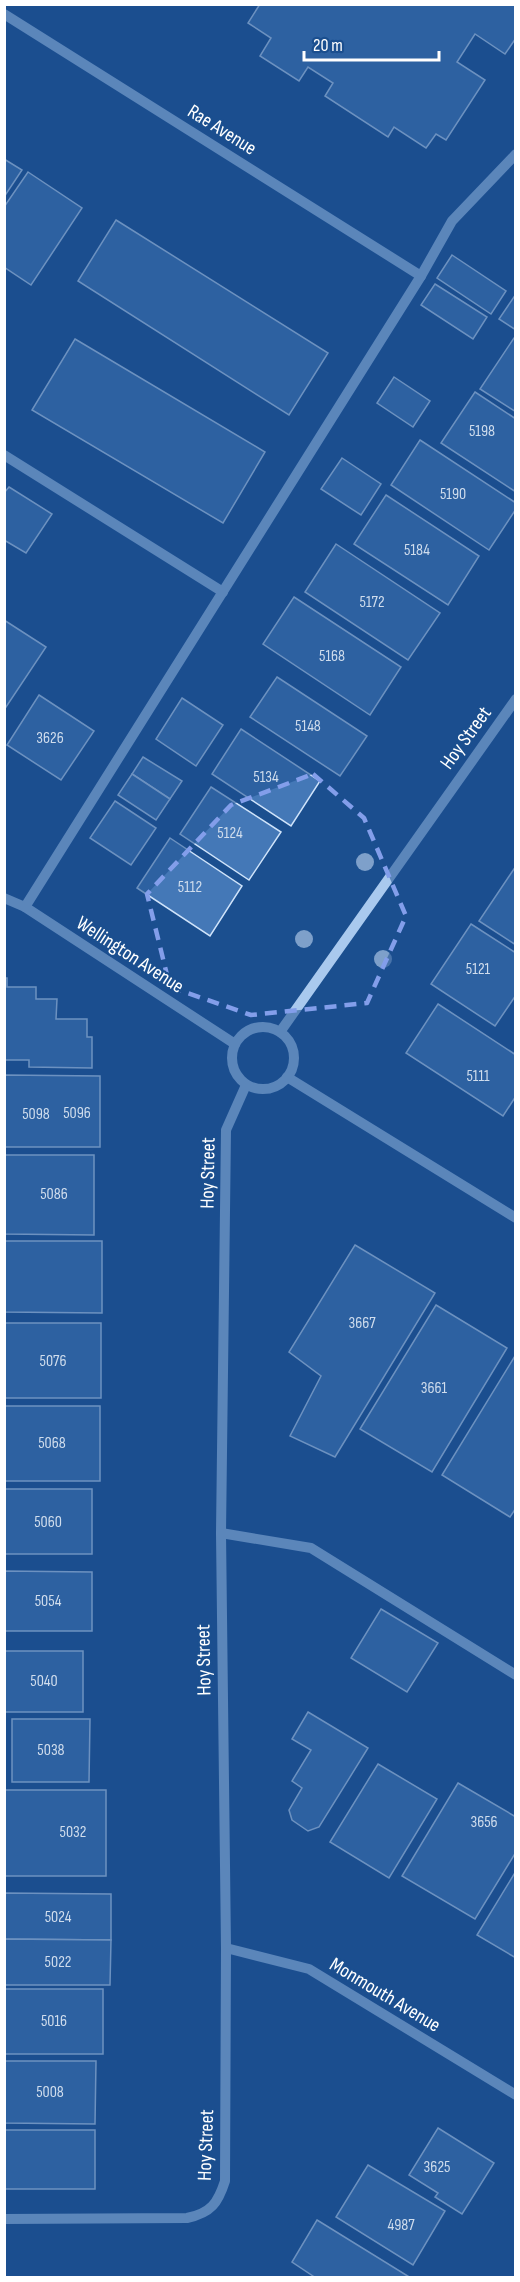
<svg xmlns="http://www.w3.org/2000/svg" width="520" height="2282" viewBox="0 0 520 2282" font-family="'Sofia Sans Condensed',sans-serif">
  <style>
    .building { fill: #4478b7; stroke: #cfe3fa; stroke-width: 1.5 }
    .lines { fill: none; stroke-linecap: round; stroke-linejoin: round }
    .minor { stroke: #a9c9ee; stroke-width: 10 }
    .tree { fill: #7ea0ca }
    .marked { fill: none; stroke: #839eea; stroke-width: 4.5; stroke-dasharray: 12 8; stroke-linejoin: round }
    .labels { text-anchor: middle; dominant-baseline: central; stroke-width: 4.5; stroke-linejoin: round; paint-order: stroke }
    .number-label { font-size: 16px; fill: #d0dded }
    .street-label { font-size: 20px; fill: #fff; stroke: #1b4f8f }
  </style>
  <rect width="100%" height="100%" fill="#1b4f8f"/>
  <!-- building -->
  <g class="building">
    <polygon points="260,4 516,4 516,38 505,54 475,34 457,62 485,80 446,140 436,134 426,148 394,127 388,137 325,96 333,83 308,67 299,81 260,56 271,38 248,23"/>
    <polygon points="4,159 22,170 4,197"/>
    <polygon points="28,172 82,208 31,285 4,267 4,207"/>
    <polygon points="116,220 328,353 289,415 78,281"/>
    <polygon points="452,255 506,291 491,314 437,278"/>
    <polygon points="435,284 487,317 473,339 421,305"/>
    <polygon points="516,294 516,330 499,319"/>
    <polygon points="514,338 516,338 516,412 480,389"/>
    <polygon points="75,339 265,452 223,523 32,410"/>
    <polygon points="394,377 430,401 413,427 377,403"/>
    <polygon points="475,392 516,419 516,492 441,443"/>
    <polygon points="420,440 516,503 516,509 489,550 391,485"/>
    <polygon points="342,458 381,484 361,515 321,489"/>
    <polygon points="9,487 52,514 26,553 4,540 4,493"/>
    <polygon points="386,495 479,556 448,605 354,544"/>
    <polygon points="336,544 440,613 408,660 305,592"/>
    <polygon points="294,597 401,667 370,715 263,644"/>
    <polygon points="4,620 46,647 4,710"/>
    <polygon points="277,677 367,736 340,776 250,717"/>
    <polygon points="39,695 94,731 61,780 7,745"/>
    <polygon points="182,698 223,725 196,766 156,739"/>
    <polygon points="241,729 320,781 291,826 212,774"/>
    <polygon points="143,757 182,781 170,799 132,774"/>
    <polygon points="132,774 170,799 156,820 118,795"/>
    <polygon points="211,787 281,832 249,880 180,834"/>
    <polygon points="115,801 156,828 131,865 90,838"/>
    <polygon points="170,838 242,886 210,936 137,888"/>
    <polygon points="516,866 516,945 479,921"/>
    <polygon points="471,924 516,953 516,995 495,1026 431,984"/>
    <polygon points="4,978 7,978 7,987 36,987 36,999 57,999 56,1019 87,1019 87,1037 92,1037 92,1068 29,1067 29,1060 4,1060"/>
    <polygon points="438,1004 516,1055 516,1096 503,1116 406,1053"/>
    <polygon points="4,1075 100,1076 100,1147 4,1147"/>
    <polygon points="4,1155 94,1155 94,1235 4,1234"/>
    <polygon points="4,1241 102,1241 102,1313 4,1312"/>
    <polygon points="355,1245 435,1293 335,1457 290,1436 321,1376 289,1352"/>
    <polygon points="436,1305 507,1348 432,1472 360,1429"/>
    <rect x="4" y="1323" width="97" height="75"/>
    <polygon points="515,1356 516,1508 510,1517 442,1475"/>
    <rect x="4" y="1406" width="96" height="75"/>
    <rect x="4" y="1489" width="88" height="65"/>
    <polygon points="4,1571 92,1572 92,1631 4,1631"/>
    <polygon points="381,1609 438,1643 407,1692 351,1658"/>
    <rect x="4" y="1651" width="79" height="61"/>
    <polygon points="308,1712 368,1748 319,1827 308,1831 292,1820 289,1810 302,1788 292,1781 311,1750 292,1739"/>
    <polygon points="12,1719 90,1719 89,1782 12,1782"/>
    <polygon points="378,1764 437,1799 389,1878 330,1842"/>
    <polygon points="458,1783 516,1817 516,1852 475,1919 402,1876"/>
    <rect x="4" y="1790" width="102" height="86"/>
    <polygon points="516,1871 516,1958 477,1935"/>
    <polygon points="4,1893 111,1894 111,1940 4,1939"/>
    <polygon points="4,1939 111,1940 110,1985 4,1985"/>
    <rect x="4" y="1989" width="99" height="65"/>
    <polygon points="4,2061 96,2061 95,2124 4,2123"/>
    <polygon points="438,2128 494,2163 462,2214 435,2197 438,2193 409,2175"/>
    <rect x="4" y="2130" width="91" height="59"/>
    <polygon points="368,2165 445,2211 413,2265 336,2217"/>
    <polygon points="317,2220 411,2278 316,2278 292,2262"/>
  </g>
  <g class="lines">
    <!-- minor -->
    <g class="minor">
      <polyline points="4,14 421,276"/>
      <polyline points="4,455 223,592"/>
      <polyline points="4,898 25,907 235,1044"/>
      <polyline points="25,907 421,276 452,221 516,154"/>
      <circle cx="263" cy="1058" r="31"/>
      <polyline points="280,1032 516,699"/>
      <polyline points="287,1077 516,1218"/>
      <polyline points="221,1533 311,1548 516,1675"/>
      <polyline points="226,1948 309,1969 516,2095"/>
      <path d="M 4,2219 L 187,2218 C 211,2213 218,2203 225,2181 L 226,1948 L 221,1533 L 226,1130 L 246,1085"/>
    </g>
  </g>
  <!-- trees -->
  <g class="tree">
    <circle cx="365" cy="862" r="9"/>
    <circle cx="304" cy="939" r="9"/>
    <circle cx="383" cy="959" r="9"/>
  </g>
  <!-- marked area -->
  <path d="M0 0H520V2282H0ZM 313,774 L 364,818 L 406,916 L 367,1003 L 251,1015 L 170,987 L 147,894 L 231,805 Z" fill="#1b4f8f" fill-opacity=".55" fill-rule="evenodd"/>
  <path class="marked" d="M 313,774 L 364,818 L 406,916 L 367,1003 L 251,1015 L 170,987 L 147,894 L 231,805 Z"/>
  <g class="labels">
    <!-- number labels -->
    <g class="number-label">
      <text x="482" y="431">5198</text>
      <text x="453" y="494">5190</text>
      <text x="417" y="550">5184</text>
      <text x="372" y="602">5172</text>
      <text x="332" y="656">5168</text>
      <text x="308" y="726">5148</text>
      <text x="50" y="738">3626</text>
      <text x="266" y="777">5134</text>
      <text x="230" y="833">5124</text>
      <text x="190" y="887">5112</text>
      <text x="478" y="969">5121</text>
      <text x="478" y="1076">5111</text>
      <text x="77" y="1113">5096</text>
      <text x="36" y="1114">5098</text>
      <text x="54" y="1194">5086</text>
      <text x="362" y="1323">3667</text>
      <text x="53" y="1361">5076</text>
      <text x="434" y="1388">3661</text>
      <text x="52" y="1443">5068</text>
      <text x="48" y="1522">5060</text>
      <text x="48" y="1601">5054</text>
      <text x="44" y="1681">5040</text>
      <text x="51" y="1750">5038</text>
      <text x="484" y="1822">3656</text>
      <text x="73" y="1832">5032</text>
      <text x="58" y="1917">5024</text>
      <text x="58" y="1962">5022</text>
      <text x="54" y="2021">5016</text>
      <text x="50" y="2092">5008</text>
      <text x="437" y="2167">3625</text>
      <text x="401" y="2225">4987</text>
    </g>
    <!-- street labels -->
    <g class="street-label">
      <text transform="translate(222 130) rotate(32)">Rae Avenue</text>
      <text transform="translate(466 738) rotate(-54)">Hoy Street</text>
      <text transform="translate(130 955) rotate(33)">Wellington Avenue</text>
      <text transform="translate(208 1173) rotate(-89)">Hoy Street</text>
      <text transform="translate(204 1660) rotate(-91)">Hoy Street</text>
      <text transform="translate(385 1995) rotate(31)">Monmouth Avenue</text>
      <text transform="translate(206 2145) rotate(-88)">Hoy Street</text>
    </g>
  </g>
  <!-- border -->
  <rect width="520" height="2282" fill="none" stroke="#ffffff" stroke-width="12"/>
  <!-- scale -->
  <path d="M304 51v9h135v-9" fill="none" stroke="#ffffff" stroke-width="3"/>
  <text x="313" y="51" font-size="18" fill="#ffffff" stroke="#1b4f8f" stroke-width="4.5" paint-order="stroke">20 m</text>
</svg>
